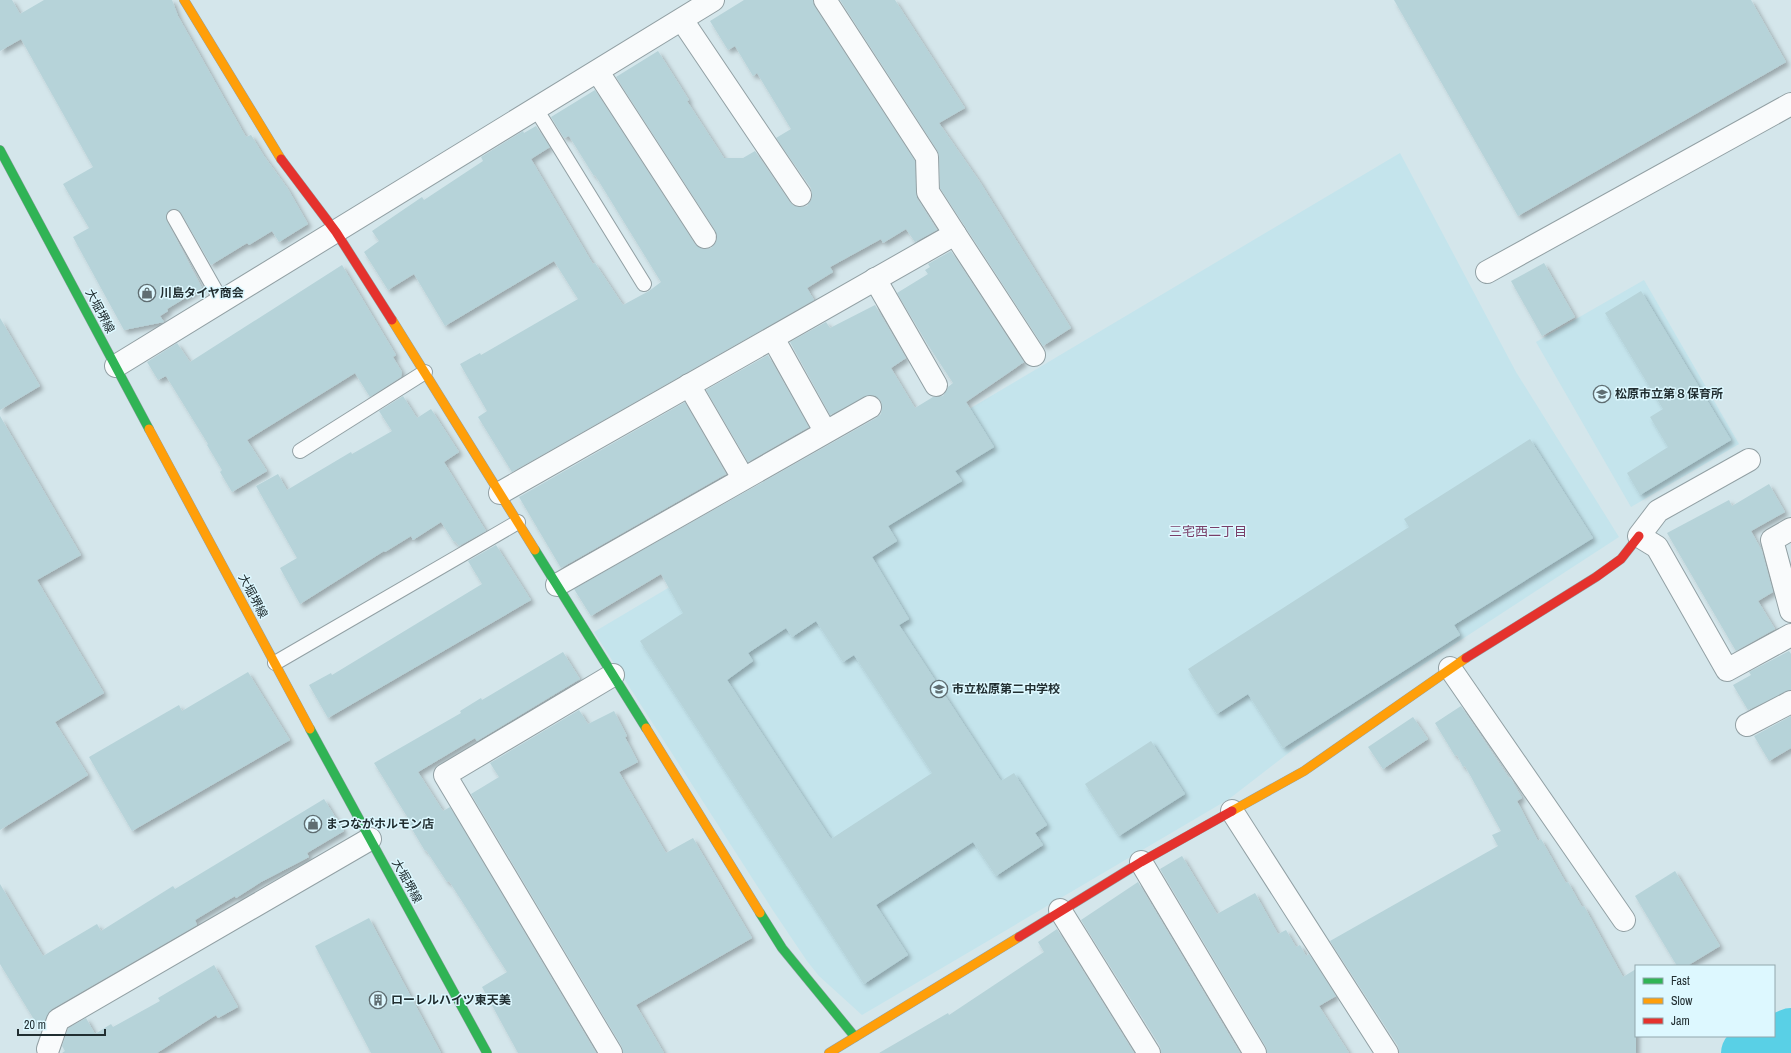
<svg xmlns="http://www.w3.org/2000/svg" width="1791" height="1053" viewBox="0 0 1791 1053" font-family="'Archivo Narrow','Noto Sans JP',sans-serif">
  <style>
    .built { fill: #c4e4ec }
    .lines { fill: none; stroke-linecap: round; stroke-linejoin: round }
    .river { stroke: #59d0e6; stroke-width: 52 }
    .building { fill: #b6d3d9; fill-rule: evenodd; filter: url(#shadow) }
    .lane-casing { stroke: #92a0a4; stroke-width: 16 }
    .street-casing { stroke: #92a0a4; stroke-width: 24 }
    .fast-casing { stroke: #92a0a4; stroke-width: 10 }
    .slow-casing { stroke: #92a0a4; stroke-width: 10 }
    .jam-casing { stroke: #92a0a4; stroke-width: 10 }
    .lane { stroke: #f9fbfc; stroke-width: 14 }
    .street { stroke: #f9fbfc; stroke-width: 22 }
    .fast { stroke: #30b455; stroke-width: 9 }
    .slow { stroke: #ff9f0a; stroke-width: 9 }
    .jam { stroke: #e5322d; stroke-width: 9 }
    .labels { text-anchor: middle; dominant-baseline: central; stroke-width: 3; stroke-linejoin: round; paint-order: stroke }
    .poi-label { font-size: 12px; font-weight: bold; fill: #212e31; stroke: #ddf8ff; text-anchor: start }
    .street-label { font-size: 12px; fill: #212e31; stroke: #ddf8ff }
    .neighbourhood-label { font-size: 13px; fill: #793e68; stroke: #ddf8ff }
  </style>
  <defs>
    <filter id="shadow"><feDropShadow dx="3.5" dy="3.5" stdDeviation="2" flood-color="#0004"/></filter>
  </defs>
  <rect width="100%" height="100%" fill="#d4e6eb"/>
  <!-- built -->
  <g class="built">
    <polygon points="1400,153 1516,372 1619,537 1295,748 1229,799 862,1015 819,976 807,961 774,912 594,632"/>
    <polygon points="1644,280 1739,444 1631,507 1536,342"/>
  </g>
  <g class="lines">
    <!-- river -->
    <polyline class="river" points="1747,1053 1791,1034"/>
  </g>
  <!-- building -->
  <g class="building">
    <polygon points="0,0 12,0 20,14 44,0 172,0 178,16 246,137 251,135 264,156 288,189 308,224 279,242 272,231 249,245 247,243 211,265 181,213 174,209 170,210 166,217 167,221 202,288 167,309 168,311 160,316 164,322 124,330 73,237 89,228 63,184 93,167 21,39 0,51"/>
    <polygon points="744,0 813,0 815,7 915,161 917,198 937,230 915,242 906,229 883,243 881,239 830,267 833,272 807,288 814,300 512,472 478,417 487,411 460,364 480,353 481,355 578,299 554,261 445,326 414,274 388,290 364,252 379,241 372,231 422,197 424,200 483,161 481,157 523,131 524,133 536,126 550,147 531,159 593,264 595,263 623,305 649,291 661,282 595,175 594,176 569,136 564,138 551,117 595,90 695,244 700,248 705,249 711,248 716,242 717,236 715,230 616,77 658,51 689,100 687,101 724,158 743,158 755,151 790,202 794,206 800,207 807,206 811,200 812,195 811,188 776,138 791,129 757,73 753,76 735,46 728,50 710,21"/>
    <polygon points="840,0 895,0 965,108 939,123 980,182 1071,328 1043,346 940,188 939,157 937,150"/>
    <polygon points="1394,0 1751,0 1786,62 1518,216"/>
    <path d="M 951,251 L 1024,362 L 966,402 L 994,447 L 955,471 L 962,481 L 888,526 L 897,541 L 872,557 L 909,619 L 899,625 L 1001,781 L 1014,773 L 1047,825 L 1035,833 L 1043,845 L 996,876 L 973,842 L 876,905 L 908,955 L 864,984 L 640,641 L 683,613 L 661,574 L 591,616 L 574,589 L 876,418 L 881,414 L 882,407 L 881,401 L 876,396 L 870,395 L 830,415 L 790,342 L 826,322 L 830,328 L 875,305 L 906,358 L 891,368 L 915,408 L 933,397 L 943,396 L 948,387 L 953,383 L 928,345 L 897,293 L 928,274 L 925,270 L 930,267 L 928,264 ZM 816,621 L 843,662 L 854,655 L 932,773 L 831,839 L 727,680 L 753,661 L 748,653 L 786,628 L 792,637 Z"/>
    <polygon points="1544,263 1575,317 1542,336 1511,281"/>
    <polygon points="342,265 396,355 393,357 402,372 401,377 370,397 355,373 247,440 267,471 232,492 220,472 222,470 207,445 208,444 166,376 158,380 147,362 177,343 190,362"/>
    <polygon points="1641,291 1731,440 1640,495 1627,473 1668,447 1650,417 1663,409 1605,313"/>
    <polygon points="0,318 40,386 0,410"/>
    <polygon points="768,355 809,427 748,462 706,390"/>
    <polygon points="403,396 417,418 431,409 459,452 444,462 486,531 459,546 455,541 454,542 441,522 413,540 411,536 385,552 384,551 300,604 280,568 297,558 256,486 278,474 287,490 351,452 352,454 392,431 379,411"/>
    <polygon points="685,402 726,474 561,568 519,497"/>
    <polygon points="0,416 81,555 37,580 104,693 55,722 88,775 0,830"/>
    <polygon points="1530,439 1593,538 1454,625 1460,635 1283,748 1248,694 1217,714 1188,669 1409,527 1404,519"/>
    <polygon points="1769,484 1785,512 1751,531 1762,551 1773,592 1758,601 1775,629 1736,651 1667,533 1729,500 1732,506"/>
    <polygon points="496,545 531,600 328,718 309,685 331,673 332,675 482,584 468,561"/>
    <polygon points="1789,651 1791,654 1791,690 1748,710 1733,685 1751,675 1749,672"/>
    <polygon points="563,652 580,679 477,741 475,738 418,772 443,811 450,807 596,1053 518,1053 482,987 507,972 449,881 447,882 426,850 425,851 409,824 411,823 374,763 461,713 460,711 481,698 482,700"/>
    <polygon points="248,672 290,740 132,831 89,757 179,705 182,711"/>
    <polygon points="1461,706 1509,778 1510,777 1522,798 1517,801 1538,841 1541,839 1566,883 1568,882 1582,907 1584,906 1623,977 1636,969 1636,1053 1399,1053 1398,1046 1330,941 1498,846 1492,835 1501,831 1465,766 1463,767 1457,755 1455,756 1435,723"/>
    <polygon points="579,710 588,724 614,711 627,736 625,737 638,762 619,772 666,853 693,838 752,938 636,1005 664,1053 623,1053 622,1047 471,794 499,777 490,763"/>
    <polygon points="1791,716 1791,748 1769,761 1754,736"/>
    <polygon points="1413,717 1428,739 1383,769 1368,747"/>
    <polygon points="1151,741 1185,794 1119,836 1085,784"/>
    <polygon points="324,799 344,831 307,853 309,857 261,882 236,898 235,896 195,920 197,925 52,1009 44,1022 38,1026 0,964 0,884 43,956 97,924 101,931 173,886 175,889"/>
    <polygon points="1182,856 1217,914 1255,893 1278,934 1286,930 1296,947 1300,945 1306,956 1309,954 1336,996 1319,1006 1349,1053 1267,1053 1266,1047 1160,869"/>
    <polygon points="1675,871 1720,946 1687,966 1677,966 1635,896"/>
    <polygon points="1138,882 1240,1053 1161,1053 1160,1046 1081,920"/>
    <polygon points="369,918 441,1053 371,1053 315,946"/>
    <polygon points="1057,929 1134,1053 879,1053 948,1013 949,1015 1044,952 1038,942"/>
    <polygon points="214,965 238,1007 218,1018 216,1015 157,1053 62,1053 65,1051 62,1046 68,1028 86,1018 95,1034 111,1024 113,1027 160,1001 158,998"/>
  </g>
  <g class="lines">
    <defs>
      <g id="lane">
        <polyline points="536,109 644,284"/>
        <polyline points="174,217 222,302"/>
        <polyline points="300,451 425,372"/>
        <polyline points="275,663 518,522"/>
      </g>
      <g id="street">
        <polyline points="682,20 800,195"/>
        <polyline points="598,72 705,237"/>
        <polyline points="955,234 1034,355"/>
        <polyline points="1487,272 1791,104"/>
        <polyline points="875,279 936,385"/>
        <polyline points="773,338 825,431"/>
        <polyline points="116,366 713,0"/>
        <polyline points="689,385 743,478"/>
        <polyline points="1749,460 1658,511 1639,536 1657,547 1727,670 1791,635"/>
        <polyline points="500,493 955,234 928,192 927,157 825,0"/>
        <polyline points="1791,529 1772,540 1791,611"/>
        <polyline points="557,585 870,407"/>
        <polyline points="1450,668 1624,920"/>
        <polyline points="1747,725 1791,702"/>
        <polyline points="1232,811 1387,1053"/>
        <polyline points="1141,862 1255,1053"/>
        <polyline points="1060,910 1149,1053"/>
        <polyline points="48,1049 58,1020 370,839"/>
        <polyline points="611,1053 445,775 613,675"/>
      </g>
      <g id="fast">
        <polyline points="0,150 149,429"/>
        <polyline points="535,550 646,728"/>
        <polyline points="310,729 487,1053"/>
        <polyline points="760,913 782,948 855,1037"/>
      </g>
      <g id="slow">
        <polyline points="184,0 281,159"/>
        <polyline points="392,320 535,550"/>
        <polyline points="149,429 310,729"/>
        <polyline points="646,728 760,913"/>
        <polyline points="1232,811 1304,771 1466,658"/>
        <polyline points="829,1053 1019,937"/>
      </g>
      <g id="jam">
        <polyline points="281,159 336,232 392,320"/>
        <polyline points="1466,658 1596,577 1621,559 1639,536"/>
        <polyline points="1019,937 1141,862 1232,811"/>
      </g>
    </defs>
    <!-- lane casing -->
    <use href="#lane" class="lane-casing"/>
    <!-- street casing -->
    <use href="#street" class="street-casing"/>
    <!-- fast casing -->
    <use href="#fast" class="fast-casing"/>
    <!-- slow casing -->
    <use href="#slow" class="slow-casing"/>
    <!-- jam casing -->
    <use href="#jam" class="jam-casing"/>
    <!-- lane -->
    <use href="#lane" class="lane"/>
    <!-- street -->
    <use href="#street" class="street"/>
    <!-- fast -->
    <use href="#fast" class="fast"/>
    <!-- slow -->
    <use href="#slow" class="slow"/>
    <!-- jam -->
    <use href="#jam" class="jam"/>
  </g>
  <!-- icons -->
  <defs>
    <symbol id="shop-ring" viewBox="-11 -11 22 22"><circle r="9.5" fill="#ddf8ff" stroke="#606e72" stroke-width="1.5"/><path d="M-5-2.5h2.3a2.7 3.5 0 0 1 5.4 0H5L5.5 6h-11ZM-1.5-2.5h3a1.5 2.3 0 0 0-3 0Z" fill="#606e72"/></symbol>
    <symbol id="school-ring" viewBox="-11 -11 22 22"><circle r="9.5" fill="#ddf8ff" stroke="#606e72" stroke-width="1.5"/><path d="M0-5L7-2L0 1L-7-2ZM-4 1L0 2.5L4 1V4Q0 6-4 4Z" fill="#606e72"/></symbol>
    <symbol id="building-ring" viewBox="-11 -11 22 22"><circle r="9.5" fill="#ddf8ff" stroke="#606e72" stroke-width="1.5"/><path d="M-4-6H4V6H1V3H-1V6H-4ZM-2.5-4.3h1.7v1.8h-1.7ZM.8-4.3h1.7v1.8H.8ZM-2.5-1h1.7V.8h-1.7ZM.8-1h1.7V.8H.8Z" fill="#606e72"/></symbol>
  </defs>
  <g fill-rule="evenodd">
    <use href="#shop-ring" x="137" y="283" width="20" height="20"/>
    <use href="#school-ring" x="1592" y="384" width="20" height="20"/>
    <use href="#school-ring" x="929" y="679" width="20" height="20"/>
    <use href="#shop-ring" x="303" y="814" width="20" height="20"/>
    <use href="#building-ring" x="368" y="990" width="20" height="20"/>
  </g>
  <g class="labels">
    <!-- poi labels -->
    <g class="poi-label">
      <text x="160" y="293">川島タイヤ商会</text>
      <text x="1615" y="394">松原市立第８保育所</text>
      <text x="952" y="689">市立松原第二中学校</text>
      <text x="326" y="824">まつながホルモン店</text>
      <text x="391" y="1000">ローレルハイツ東天美</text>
    </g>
    <!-- street labels -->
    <g class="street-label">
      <text transform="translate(100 311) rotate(62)">大堀堺線</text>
      <text transform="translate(253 596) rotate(62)">大堀堺線</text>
      <text transform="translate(407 881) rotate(61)">大堀堺線</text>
    </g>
    <!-- neighbourhood labels -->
    <g class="neighbourhood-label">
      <text x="1208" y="531">三宅西二丁目</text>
    </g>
  </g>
  <!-- legend -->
  <rect x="1635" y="965" width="140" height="72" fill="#ddf8ff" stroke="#92a7ad"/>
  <rect x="1643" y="978" width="20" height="6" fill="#30b455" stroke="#92a7ad"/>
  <text x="1671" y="985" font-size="12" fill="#212e31">Fast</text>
  <rect x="1643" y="998" width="20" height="6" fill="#ff9f0a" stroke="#92a7ad"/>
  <text x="1671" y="1005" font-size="12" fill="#212e31">Slow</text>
  <rect x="1643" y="1018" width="20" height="6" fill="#e5322d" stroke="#92a7ad"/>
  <text x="1671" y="1025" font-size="12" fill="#212e31">Jam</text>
  <!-- scale -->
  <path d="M18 1029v6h87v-6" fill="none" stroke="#212e31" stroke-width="2"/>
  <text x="24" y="1029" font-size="12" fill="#212e31" stroke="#ddf8ff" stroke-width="3" paint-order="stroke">20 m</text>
</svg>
